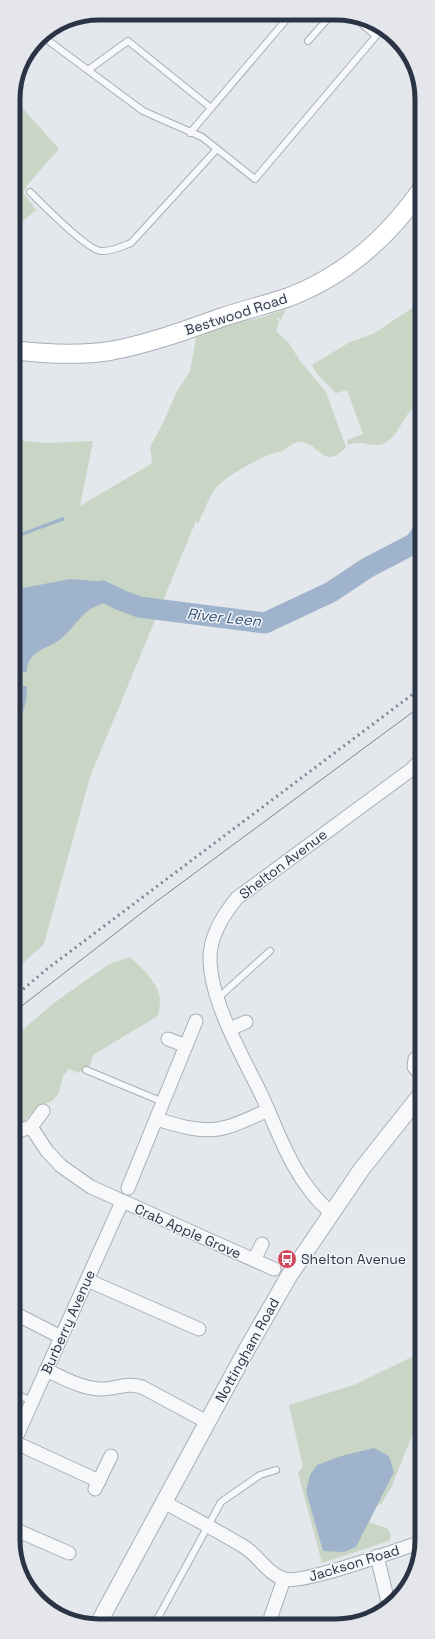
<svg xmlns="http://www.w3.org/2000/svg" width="435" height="1639" viewBox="0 0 435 1639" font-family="'Space Grotesk',sans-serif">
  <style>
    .green { fill: #c9d6c5 }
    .water { fill: #9fb4cc }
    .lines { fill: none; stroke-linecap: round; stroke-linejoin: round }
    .river { stroke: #9fb4cc; stroke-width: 21 }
    .service-casing { stroke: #a9aeb7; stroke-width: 8 }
    .minor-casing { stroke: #a9aeb7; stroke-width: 15 }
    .tertiary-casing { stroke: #a9aeb7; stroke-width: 18 }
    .secondary-casing { stroke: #a9aeb7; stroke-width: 20 }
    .service { stroke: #f7f8fa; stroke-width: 6 }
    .minor { stroke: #f7f8fa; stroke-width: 13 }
    .tertiary { stroke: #f7f8fa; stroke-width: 16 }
    .secondary { stroke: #fff; stroke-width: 18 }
    .tram { stroke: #7d8696; stroke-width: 1 }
    .rail { stroke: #7d8696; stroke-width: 3; stroke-dasharray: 2 4; stroke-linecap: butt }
    .labels { text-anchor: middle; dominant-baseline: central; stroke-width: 3; stroke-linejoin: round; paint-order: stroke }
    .street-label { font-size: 14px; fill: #2b3445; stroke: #f4f6f9 }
    .poi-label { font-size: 14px; fill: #2b3445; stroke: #f4f6f9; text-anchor: start }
    .water-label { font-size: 15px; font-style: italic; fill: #34527a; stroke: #f4f6f9 }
    .rim { fill: none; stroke: #2b3445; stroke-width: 5 }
  </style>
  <rect width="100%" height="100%" fill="#e4e7ec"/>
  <!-- green -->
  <g class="green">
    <polygon points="13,97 59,149 28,184 23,193 36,210 13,230"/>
    <path d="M 421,302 L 421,401 C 404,411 400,435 385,443 C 374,449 362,439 348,445 L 347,440 L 363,434 L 347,390 L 336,393 C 328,384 317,377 312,365 L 350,342 L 373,334 Z"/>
    <path d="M 286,309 L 280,321 L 278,317 L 277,318 L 279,323 L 276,331 L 289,343 L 300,361 L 326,392 L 346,447 C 325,471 320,444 301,442 C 293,441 289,447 282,451 C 279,452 274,453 271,454 C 257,459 225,477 216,488 C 208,498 204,512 198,524 L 196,521 L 90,777 L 44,944 L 14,971 L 13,440 L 48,443 L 93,441 L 80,506 L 151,464 L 152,459 L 150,447 L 163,423 L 176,393 L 190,371 L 198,328 L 260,318 Z"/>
    <path d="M 130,957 C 141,967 160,984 160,1000 C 160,1006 159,1011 158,1016 L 93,1055 L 90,1066 L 78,1073 L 69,1069 L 63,1076 L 59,1093 L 52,1101 L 37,1107 L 22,1124 L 14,1129 L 14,1037 L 54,1003 L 109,964 Z"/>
    <polygon points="422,1352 422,1425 415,1428 391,1488 382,1503 376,1507 369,1522 388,1529 391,1536 389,1541 322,1563 298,1473 303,1467 289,1405 354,1385"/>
  </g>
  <!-- water -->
  <g class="water">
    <polygon points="63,517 65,520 13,539 13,536"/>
    <path d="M 70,579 L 96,581 L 125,592 L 119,609 L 106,603 C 82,607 76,628 58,641 C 49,647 39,649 32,657 C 28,662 27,666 27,672 L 22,672 L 23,686 L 27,686 C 27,702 24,716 13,728 L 13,590 Z"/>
    <polygon points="374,1448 389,1456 394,1472 356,1547 344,1552 323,1551 306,1491 310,1475 317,1465 341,1456"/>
  </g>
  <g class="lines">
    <!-- river -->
    <polyline class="river" points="96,593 102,591 123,601 139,607 265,623 331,592 367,568 415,543 421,534"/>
    <defs>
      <g id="service">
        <polyline points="42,36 143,111 202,137 255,179 376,36 351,15"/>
        <polyline points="308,41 331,15"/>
        <polyline points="88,70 128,41 211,108"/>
        <polyline points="190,133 291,14"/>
        <path d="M 30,192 C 42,204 88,251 101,251 C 111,252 123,246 131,243 L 217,149"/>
        <polyline points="218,998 270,951"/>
        <polyline points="86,1070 163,1102"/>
        <polyline points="14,1393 32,1401"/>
        <polyline points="154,1625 221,1502 260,1475 276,1470"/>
      </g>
      <g id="minor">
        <polyline points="230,1029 246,1022"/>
        <polyline points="168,1039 186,1046"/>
        <polyline points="422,1052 415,1059 414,1067 422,1076"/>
        <path d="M 157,1119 C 178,1126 205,1134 227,1127 C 241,1123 255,1116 268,1110"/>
        <polyline points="31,1127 47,1151 61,1166 91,1187 274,1269"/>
        <polyline points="18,1131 31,1127 43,1111"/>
        <polyline points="128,1188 196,1021"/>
        <path d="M 332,1213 C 318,1203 302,1181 294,1166 C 281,1143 272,1118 261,1094 C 242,1055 210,1001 210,958 C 210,935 223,915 237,898 L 412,769 L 422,758"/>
        <polyline points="254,1260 262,1244"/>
        <polyline points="87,1280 199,1329"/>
        <polyline points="14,1313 61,1337"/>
        <path d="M 46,1370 C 64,1378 82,1389 102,1389 C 117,1389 126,1382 142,1387 L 207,1422"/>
        <polyline points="99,1481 14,1442 122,1202"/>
        <polyline points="95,1489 111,1456"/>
        <path d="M 164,1502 C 191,1517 220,1532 246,1548 C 259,1557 268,1574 284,1579 C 302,1585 399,1549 422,1542"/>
        <polyline points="14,1529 69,1553"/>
        <polyline points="377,1556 389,1606"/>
        <polyline points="268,1625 284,1579"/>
      </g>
      <polyline id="tertiary" points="98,1624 247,1349 289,1276 361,1170 422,1093"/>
      <path id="secondary" d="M 13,350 C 45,354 78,356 110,351 C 148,344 184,331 220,318 C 243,310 266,305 289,297 C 344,276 388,237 421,190"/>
    </defs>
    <!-- service casing -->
    <use href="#service" class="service-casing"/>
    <!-- minor casing -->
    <use href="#minor" class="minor-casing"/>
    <!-- tertiary casing -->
    <use href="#tertiary" class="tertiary-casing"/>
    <!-- secondary casing -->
    <use href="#secondary" class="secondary-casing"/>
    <!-- service -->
    <use href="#service" class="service"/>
    <!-- minor -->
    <use href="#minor" class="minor"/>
    <!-- tertiary -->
    <use href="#tertiary" class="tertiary"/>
    <!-- secondary -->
    <use href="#secondary" class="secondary"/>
    <!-- tram -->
    <polyline class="tram" points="14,1012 157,901 421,706"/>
    <!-- rail -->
    <polyline class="rail" points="14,997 47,969 421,688"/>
  </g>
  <!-- icons -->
  <defs>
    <symbol id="bus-disc" viewBox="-11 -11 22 22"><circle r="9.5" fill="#d1495b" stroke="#f4f6f9"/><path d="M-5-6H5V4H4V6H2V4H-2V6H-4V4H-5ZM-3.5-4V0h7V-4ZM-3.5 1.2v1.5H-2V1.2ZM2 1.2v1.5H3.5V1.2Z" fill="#fff"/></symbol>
  </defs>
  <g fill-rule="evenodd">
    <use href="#bus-disc" x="276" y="1248" width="22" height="22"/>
  </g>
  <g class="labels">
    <!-- street labels -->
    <g class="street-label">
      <text transform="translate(236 314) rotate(-18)">Bestwood Road</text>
      <text transform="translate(283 864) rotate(-37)">Shelton Avenue</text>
      <text transform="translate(188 1231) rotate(24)">Crab Apple Grove</text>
      <text transform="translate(68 1322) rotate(-66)">Burberry Avenue</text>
      <text transform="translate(247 1350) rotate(-61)">Nottingham Road</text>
      <text transform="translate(354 1563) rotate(-17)">Jackson Road</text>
    </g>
    <!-- poi labels -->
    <g class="poi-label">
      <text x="301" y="1259">Shelton Avenue</text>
    </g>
    <!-- water labels -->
    <g class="water-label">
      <text transform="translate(224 617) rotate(6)">River Leen</text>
    </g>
  </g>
  <!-- crop -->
  <path d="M0 0H435V1639H0ZM99 20H336A79 79 0 0 1 415 99V1540A79 79 0 0 1 336 1619H99A79 79 0 0 1 20 1540V99A79 79 0 0 1 99 20Z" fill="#e4e6eb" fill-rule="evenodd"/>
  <path class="rim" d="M99 20H336A79 79 0 0 1 415 99V1540A79 79 0 0 1 336 1619H99A79 79 0 0 1 20 1540V99A79 79 0 0 1 99 20Z"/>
</svg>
